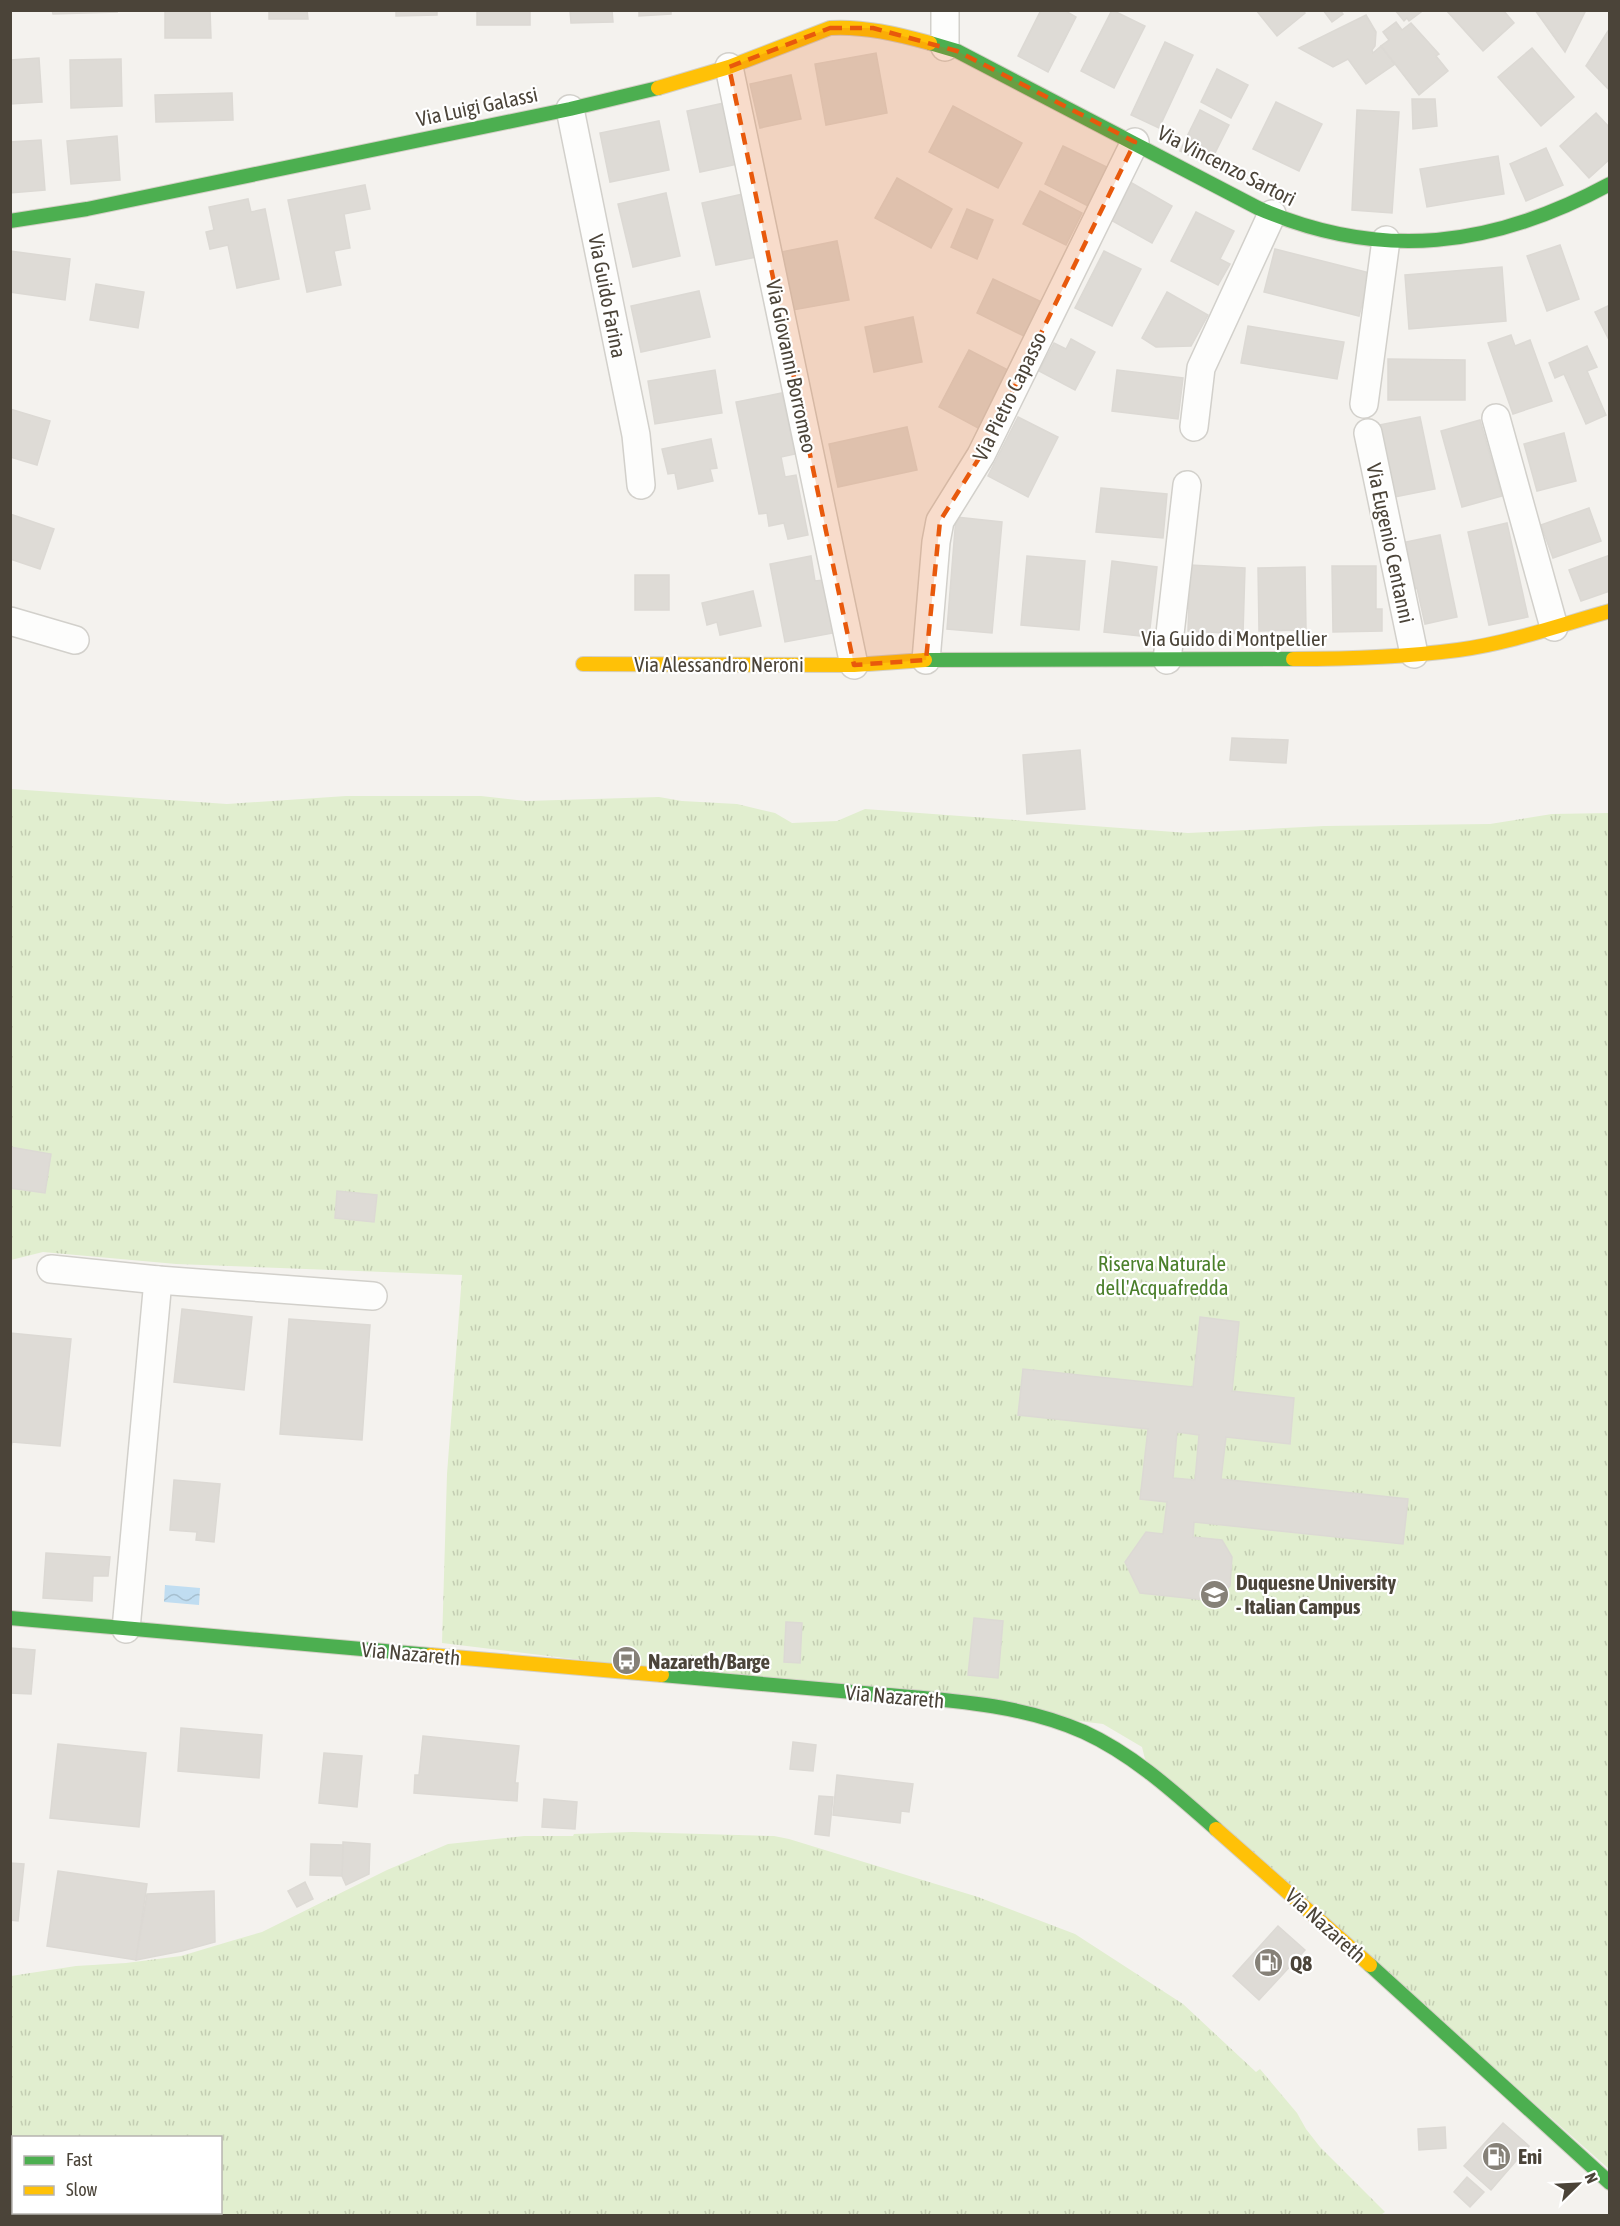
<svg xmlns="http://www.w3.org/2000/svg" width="1620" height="2226" viewBox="0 0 1620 2226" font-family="'Asap Condensed',sans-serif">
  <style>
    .park { fill: url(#park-tufts); fill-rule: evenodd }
    .water { fill: url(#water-waves) }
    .building { fill: #dedbd6; stroke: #dcd9d4; stroke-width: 1.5; fill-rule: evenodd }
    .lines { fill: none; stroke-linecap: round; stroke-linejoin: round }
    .street-casing { stroke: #d2d0cb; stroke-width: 30 }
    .fast-casing { stroke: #d3cfc5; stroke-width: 16 }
    .slow-casing { stroke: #d3cfc5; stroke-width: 16 }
    .street { stroke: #fdfdfc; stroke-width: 27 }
    .fast { stroke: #4caf50; stroke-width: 14 }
    .slow { stroke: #ffc107; stroke-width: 14 }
    .marked { fill: #e8590c; fill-opacity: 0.2; stroke: #e8590c; stroke-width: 4.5; stroke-dasharray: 12 8; stroke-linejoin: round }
    .labels { text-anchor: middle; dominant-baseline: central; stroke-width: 4.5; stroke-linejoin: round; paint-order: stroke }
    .street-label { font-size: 21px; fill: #4b4439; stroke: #fff }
    .park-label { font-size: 21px; fill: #4a7f2a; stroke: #fff }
    .poi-label { font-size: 21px; font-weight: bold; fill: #4b4439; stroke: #fff; text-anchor: start }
  </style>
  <defs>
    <pattern id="park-tufts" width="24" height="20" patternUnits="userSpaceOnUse" patternTransform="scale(1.5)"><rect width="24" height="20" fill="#e1eecf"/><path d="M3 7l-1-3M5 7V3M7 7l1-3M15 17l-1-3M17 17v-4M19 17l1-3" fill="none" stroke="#c3cdb2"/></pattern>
    <pattern id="water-waves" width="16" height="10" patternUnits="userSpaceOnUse" patternTransform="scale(1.5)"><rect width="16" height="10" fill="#c0ddf1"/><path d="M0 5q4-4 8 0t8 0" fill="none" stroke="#a6bfcf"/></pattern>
  </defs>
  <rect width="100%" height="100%" fill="#f4f2ee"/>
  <!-- park -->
  <g class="park">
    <polygon points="11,789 227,804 346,796 481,796 526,801 659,797 682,801 737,804 775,813 792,823 837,821 865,809 1188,833 1324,826 1490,824 1552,814 1609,813 1609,2169 1145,1759 1142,1747 1103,1724 442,1643 447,1474 462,1275 176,1264 43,1252 11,1260"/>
    <path d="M 632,1832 L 774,1836 L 789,1839 L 978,1897 L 1075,1934 L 1183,2004 L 1256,2072 L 1260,2069 L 1297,2113 L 1306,2129 L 1320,2147 L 1385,2212 L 1379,2216 L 11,2215 L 11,1976 L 76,1966 L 126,1963 L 181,1956 L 231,1941 L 262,1932 L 387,1870 L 448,1844 L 524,1836 L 573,1836 L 574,1834 ZM 14,2138 L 220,2138 L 220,2212 L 14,2212 Z"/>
  </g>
  <!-- water -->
  <polygon class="water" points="165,1585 200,1588 199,1605 164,1602"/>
  <!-- building -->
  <g class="building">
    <polygon points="52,10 116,10 117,12 53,14"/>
    <polygon points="165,10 210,10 211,38 165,38"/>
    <polygon points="269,10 307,10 308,19 269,19"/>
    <polygon points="396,10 437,10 437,15 396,16"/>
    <rect x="477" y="10" width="53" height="15"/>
    <polygon points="570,10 612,10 613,22 571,23"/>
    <polygon points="639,10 671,10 671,14 639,16"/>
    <polygon points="1041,10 1064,10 1076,17 1048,72 1018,56"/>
    <polygon points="1112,10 1145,26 1114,88 1081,71"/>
    <polygon points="1256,10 1303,10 1305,13 1277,36"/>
    <polygon points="1323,10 1340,10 1343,14 1332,22"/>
    <polygon points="1395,10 1420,10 1421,12 1409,21 1407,18 1404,21"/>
    <polygon points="1446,10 1503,10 1514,23 1483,51"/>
    <polygon points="1535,10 1586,10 1565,52"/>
    <polygon points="1366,15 1376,32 1375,46 1372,50 1373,53 1381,46 1395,64 1366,84 1348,59 1333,67 1299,48"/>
    <polygon points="1396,22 1402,30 1411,23 1439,54 1436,56 1448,71 1419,95 1381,46 1389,40 1383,32"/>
    <polygon points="1608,31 1610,32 1610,91 1586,66"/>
    <polygon points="1165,42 1193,55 1159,128 1131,115"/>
    <polygon points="1532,48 1574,97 1541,126 1498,77"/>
    <polygon points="876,53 887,113 826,125 815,64"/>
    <polygon points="39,58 42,102 10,104 10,60"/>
    <polygon points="121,59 122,106 71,108 70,60"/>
    <polygon points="1217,69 1248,85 1231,118 1201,102"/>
    <polygon points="791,75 801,119 760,128 750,84"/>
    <polygon points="232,93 233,120 156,122 155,95"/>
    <polygon points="1412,99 1435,99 1437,126 1413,129"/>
    <polygon points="1276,102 1322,124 1299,171 1253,149"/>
    <polygon points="724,103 738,164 700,172 687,111"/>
    <polygon points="953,106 1022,143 998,188 929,152"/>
    <polygon points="1200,110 1229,125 1209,165 1180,151"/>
    <polygon points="1357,110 1399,112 1392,213 1352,210"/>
    <polygon points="1596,113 1610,128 1610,159 1589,178 1560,146"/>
    <polygon points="659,121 669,170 610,182 600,133"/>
    <polygon points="117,136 120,180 71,184 67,141"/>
    <polygon points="41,140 45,190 10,193 10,142"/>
    <polygon points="1063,146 1111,169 1092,208 1045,184"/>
    <polygon points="1546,148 1563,185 1526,201 1510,164"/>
    <polygon points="1498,156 1504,194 1427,207 1420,169"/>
    <polygon points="897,178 952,209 931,248 875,218"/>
    <polygon points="1130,182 1172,206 1152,243 1109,219"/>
    <polygon points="365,185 370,209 344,214 350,248 334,251 341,285 307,292 288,200"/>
    <polygon points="1040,191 1082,213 1066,245 1023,224"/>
    <polygon points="666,193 680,256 633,267 618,204"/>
    <polygon points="743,194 757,257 716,265 702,203"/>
    <polygon points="248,199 251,212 265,209 279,279 237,288 228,245 210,249 206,232 214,230 209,207"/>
    <polygon points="967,209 993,220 977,259 951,247"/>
    <polygon points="1196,212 1234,231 1220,259 1230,264 1218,285 1171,261"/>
    <polygon points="837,241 849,300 793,310 781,252"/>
    <polygon points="1560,245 1579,299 1547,311 1527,256"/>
    <polygon points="1275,249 1370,273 1359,316 1264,292"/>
    <polygon points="10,251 70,259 65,300 10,292"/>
    <polygon points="1104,251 1141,269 1112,326 1075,308"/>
    <polygon points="1502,267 1506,321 1409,329 1405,275"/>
    <polygon points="993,279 1044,303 1028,338 977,313"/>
    <polygon points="96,284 144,292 138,328 90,320"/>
    <polygon points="699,291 710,337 641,352 631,306"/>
    <polygon points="1167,292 1208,315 1191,346 1156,347 1142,338"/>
    <polygon points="1610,305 1610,342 1595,312"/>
    <polygon points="913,317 922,362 874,372 865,327"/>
    <polygon points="1248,326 1344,342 1337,379 1241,363"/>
    <polygon points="1511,335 1515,346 1530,340 1552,401 1513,414 1488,343"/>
    <polygon points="1071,339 1095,352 1075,390 1039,371 1054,343 1066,349"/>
    <polygon points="1587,346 1597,367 1587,371 1606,415 1586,424 1564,374 1555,378 1549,363"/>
    <polygon points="969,350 1010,371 980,429 939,407"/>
    <polygon points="1388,359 1465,360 1465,400 1388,400"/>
    <polygon points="715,370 722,413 655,424 648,381"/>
    <polygon points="1117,370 1183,378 1178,419 1112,411"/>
    <polygon points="782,393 795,454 781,457 785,477 796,475 808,535 788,539 784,523 769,526 767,513 759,514 736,402"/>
    <polygon points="10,409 50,421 37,465 10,457"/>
    <polygon points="1018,417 1058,437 1028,497 988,476"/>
    <polygon points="1420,417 1435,489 1394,497 1379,425"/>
    <polygon points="1480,420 1502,496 1462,507 1441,431"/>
    <polygon points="907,427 917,470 838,487 829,444"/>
    <polygon points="1564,433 1576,481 1537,491 1524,444"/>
    <polygon points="711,439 717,468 710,469 713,481 678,489 675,473 668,474 662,449"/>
    <polygon points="1101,488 1167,494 1163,538 1096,532"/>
    <polygon points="1589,508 1601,541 1553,558 1541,525"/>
    <polygon points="10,514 54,529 40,569 10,559"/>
    <polygon points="956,517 1002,522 992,633 947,629"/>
    <polygon points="1507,523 1528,617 1489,625 1468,532"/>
    <polygon points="1440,535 1457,617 1425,624 1417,588 1412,590 1401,543"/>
    <polygon points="1610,555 1610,591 1581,601 1569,570"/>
    <polygon points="811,556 815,581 823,580 833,633 785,642 770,564"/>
    <polygon points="1027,556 1085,561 1079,630 1021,625"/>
    <polygon points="1112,561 1157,567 1149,637 1104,632"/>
    <polygon points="1190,565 1245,568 1243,634 1188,631"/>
    <polygon points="1332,566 1376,566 1376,609 1382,609 1382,631 1333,632"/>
    <polygon points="1305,567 1306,630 1259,631 1258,568"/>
    <rect x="635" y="575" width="34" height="35"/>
    <polygon points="753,591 761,626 720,635 717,622 707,625 702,603"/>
    <polygon points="1232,738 1288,740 1286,763 1230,760"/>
    <polygon points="1080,750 1085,809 1027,814 1023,755"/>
    <polygon points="10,1147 51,1154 45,1193 10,1188"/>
    <polygon points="337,1191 377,1195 374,1222 335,1218"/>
    <polygon points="182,1309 252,1317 244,1390 174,1382"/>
    <path d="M 1200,1317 L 1239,1322 L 1232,1391 L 1294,1398 L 1290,1444 L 1226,1437 L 1221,1479 L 1408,1499 L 1403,1544 L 1194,1522 L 1193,1537 L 1222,1540 L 1232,1557 L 1230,1586 L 1215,1601 L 1140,1593 L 1125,1562 L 1146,1532 L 1163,1534 L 1167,1502 L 1140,1499 L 1148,1429 L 1018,1415 L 1023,1369 L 1193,1387 ZM 1177,1432 L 1199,1435 L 1195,1480 L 1173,1478 Z"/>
    <polygon points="289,1319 370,1325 362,1440 280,1434"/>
    <polygon points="10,1333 71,1339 60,1446 12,1442 10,1454"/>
    <polygon points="174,1480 220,1484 214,1542 196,1540 197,1532 170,1530"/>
    <polygon points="46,1553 110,1557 108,1576 93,1576 92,1601 43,1598"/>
    <polygon points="974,1618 1003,1621 998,1678 968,1675"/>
    <polygon points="786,1622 802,1623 800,1663 784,1662"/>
    <polygon points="10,1648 35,1650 31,1694 10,1693"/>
    <polygon points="181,1728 262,1735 259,1778 178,1771"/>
    <polygon points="423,1736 519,1746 515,1783 518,1783 517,1801 414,1793 415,1775 419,1775"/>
    <polygon points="793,1742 816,1745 813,1771 790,1769"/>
    <polygon points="58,1744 146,1753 139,1827 50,1818"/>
    <polygon points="324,1753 362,1756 357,1807 319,1803"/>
    <polygon points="837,1775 913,1784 909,1812 901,1811 900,1823 833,1815"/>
    <polygon points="819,1796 833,1797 829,1836 815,1834"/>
    <polygon points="544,1799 577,1802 575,1829 542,1827"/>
    <polygon points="343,1842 370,1844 369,1874 346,1885 342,1876"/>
    <polygon points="311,1844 343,1845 342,1876 310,1875"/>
    <polygon points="10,1863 24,1864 18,1921 10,1920"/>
    <polygon points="58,1871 147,1884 136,1960 47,1946"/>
    <polygon points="305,1882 313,1899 297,1907 288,1891"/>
    <polygon points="214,1891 215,1942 182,1951 136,1960 147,1894"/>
    <polygon points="1278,1926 1305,1950 1259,2000 1233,1976"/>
    <polygon points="1503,2123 1529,2146 1491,2190 1464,2166"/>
    <polygon points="1445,2127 1446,2148 1419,2150 1418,2129"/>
    <polygon points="1467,2177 1484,2192 1470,2207 1454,2192"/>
  </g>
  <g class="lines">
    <defs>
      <g id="street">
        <polyline points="945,47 945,10"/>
        <polyline points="729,67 854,665"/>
        <polyline points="570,109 636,435 641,485"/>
        <polyline points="1364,404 1386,240"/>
        <polyline points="1496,418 1554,627"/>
        <polyline points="1194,427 1201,368 1272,214"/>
        <polyline points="1368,433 1414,654"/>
        <polyline points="10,621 75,640"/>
        <polyline points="926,660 936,542 940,521 981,455 1135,142"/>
        <polyline points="1167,660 1187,485"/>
        <polyline points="51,1269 158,1280 373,1296"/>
        <polyline points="126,1629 158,1280"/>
      </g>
      <g id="fast">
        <path d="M 930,43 L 957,51 L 1258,208 C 1382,262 1493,247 1610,184"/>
        <polyline points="10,221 87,209 570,109 658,88"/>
        <polyline points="925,660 1293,659"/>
        <polyline points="10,1618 430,1655"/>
        <path d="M 662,1675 C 733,1682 804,1688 875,1694 C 944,1700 1019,1703 1084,1732 C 1134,1755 1175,1793 1216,1829"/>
        <polyline points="1370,1965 1610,2183"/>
      </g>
      <g id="slow">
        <path d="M 658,88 L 729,67 L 830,28 C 864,26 897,34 930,43"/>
        <path d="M 1293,659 C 1347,659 1404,657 1458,650 C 1510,643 1560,625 1610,611"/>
        <polyline points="583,664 854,665 925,660"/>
        <polyline points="430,1655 662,1675"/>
        <polyline points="1216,1829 1370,1965"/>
      </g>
    </defs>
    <!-- street casing -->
    <use href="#street" class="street-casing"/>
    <!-- fast casing -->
    <use href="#fast" class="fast-casing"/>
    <!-- slow casing -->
    <use href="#slow" class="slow-casing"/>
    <!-- street -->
    <use href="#street" class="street"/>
    <!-- fast -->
    <use href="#fast" class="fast"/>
    <!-- slow -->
    <use href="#slow" class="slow"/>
  </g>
  <!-- marked area -->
  <path class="marked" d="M 830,28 L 873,28 L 957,51 L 1135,142 L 981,455 L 940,521 L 926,660 L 854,665 L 729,67 Z"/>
  <!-- icons -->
  <defs>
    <symbol id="university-disc" viewBox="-11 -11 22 22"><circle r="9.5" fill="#868178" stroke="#fff"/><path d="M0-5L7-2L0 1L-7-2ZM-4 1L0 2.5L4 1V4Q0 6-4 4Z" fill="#fff"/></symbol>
    <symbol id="bus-disc" viewBox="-11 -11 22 22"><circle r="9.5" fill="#868178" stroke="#fff"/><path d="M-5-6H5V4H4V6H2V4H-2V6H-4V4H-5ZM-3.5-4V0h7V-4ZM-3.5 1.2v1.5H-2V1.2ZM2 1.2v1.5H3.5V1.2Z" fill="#fff"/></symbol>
    <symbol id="fuel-disc" viewBox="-11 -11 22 22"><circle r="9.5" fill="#868178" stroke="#fff"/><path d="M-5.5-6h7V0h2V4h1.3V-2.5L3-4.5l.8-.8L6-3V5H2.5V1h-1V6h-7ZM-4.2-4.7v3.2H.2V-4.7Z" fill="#fff"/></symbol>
  </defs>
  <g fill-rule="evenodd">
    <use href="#university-disc" x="1198" y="1578" width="33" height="33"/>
    <use href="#bus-disc" x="610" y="1644" width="33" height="33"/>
    <use href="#fuel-disc" x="1252" y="1946" width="33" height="33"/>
    <use href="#fuel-disc" x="1480" y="2140" width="33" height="33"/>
  </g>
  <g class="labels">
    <!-- street labels -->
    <g class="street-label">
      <text transform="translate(477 106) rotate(-12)">Via Luigi Galassi</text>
      <text transform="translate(1227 165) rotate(27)">Via Vincenzo Sartori</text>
      <text transform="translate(608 296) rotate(79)">Via Guido Farina</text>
      <text transform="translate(792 366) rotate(78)">Via Giovanni Borromeo</text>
      <text transform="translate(1009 396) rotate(-64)">Via Pietro Capasso</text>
      <text transform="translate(1391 543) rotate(78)">Via Eugenio Centanni</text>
      <text x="1234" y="638">Via Guido di Montpellier</text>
      <text x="719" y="664">Via Alessandro Neroni</text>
      <text transform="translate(411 1653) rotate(5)">Via Nazareth</text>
      <text transform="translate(895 1696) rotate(5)">Via Nazareth</text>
      <text transform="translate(1326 1925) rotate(42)">Via Nazareth</text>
    </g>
    <!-- park labels -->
    <g class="park-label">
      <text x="1162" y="1263">Riserva Naturale<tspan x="1162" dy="24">dell'Acquafredda</tspan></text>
    </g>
    <!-- poi labels -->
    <g class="poi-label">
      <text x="1236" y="1582">Duquesne University<tspan x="1236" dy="24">- Italian Campus</tspan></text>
      <text x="648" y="1661">Nazareth/Barge</text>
      <text x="1290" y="1963">Q8</text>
      <text x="1518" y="2156">Eni</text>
    </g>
  </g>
  <!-- border -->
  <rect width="1620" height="2226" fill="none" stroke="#4b4439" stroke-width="24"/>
  <!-- legend -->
  <rect x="12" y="2136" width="210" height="78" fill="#ffffff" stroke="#b7b4b0" stroke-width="1.5"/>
  <rect x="24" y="2156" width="30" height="9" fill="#4caf50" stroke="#b7b4b0" stroke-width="1.5"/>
  <text x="66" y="2166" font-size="18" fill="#4b4439">Fast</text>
  <rect x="24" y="2186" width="30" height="9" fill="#ffc107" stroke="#b7b4b0" stroke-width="1.5"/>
  <text x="66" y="2196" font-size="18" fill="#4b4439">Slow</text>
  <!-- north arrow -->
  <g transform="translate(1578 2184) rotate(66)" stroke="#ffffff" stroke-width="4.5" paint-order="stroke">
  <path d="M0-4.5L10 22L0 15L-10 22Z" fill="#4b4439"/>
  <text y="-9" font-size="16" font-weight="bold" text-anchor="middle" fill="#4b4439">N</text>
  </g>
</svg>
